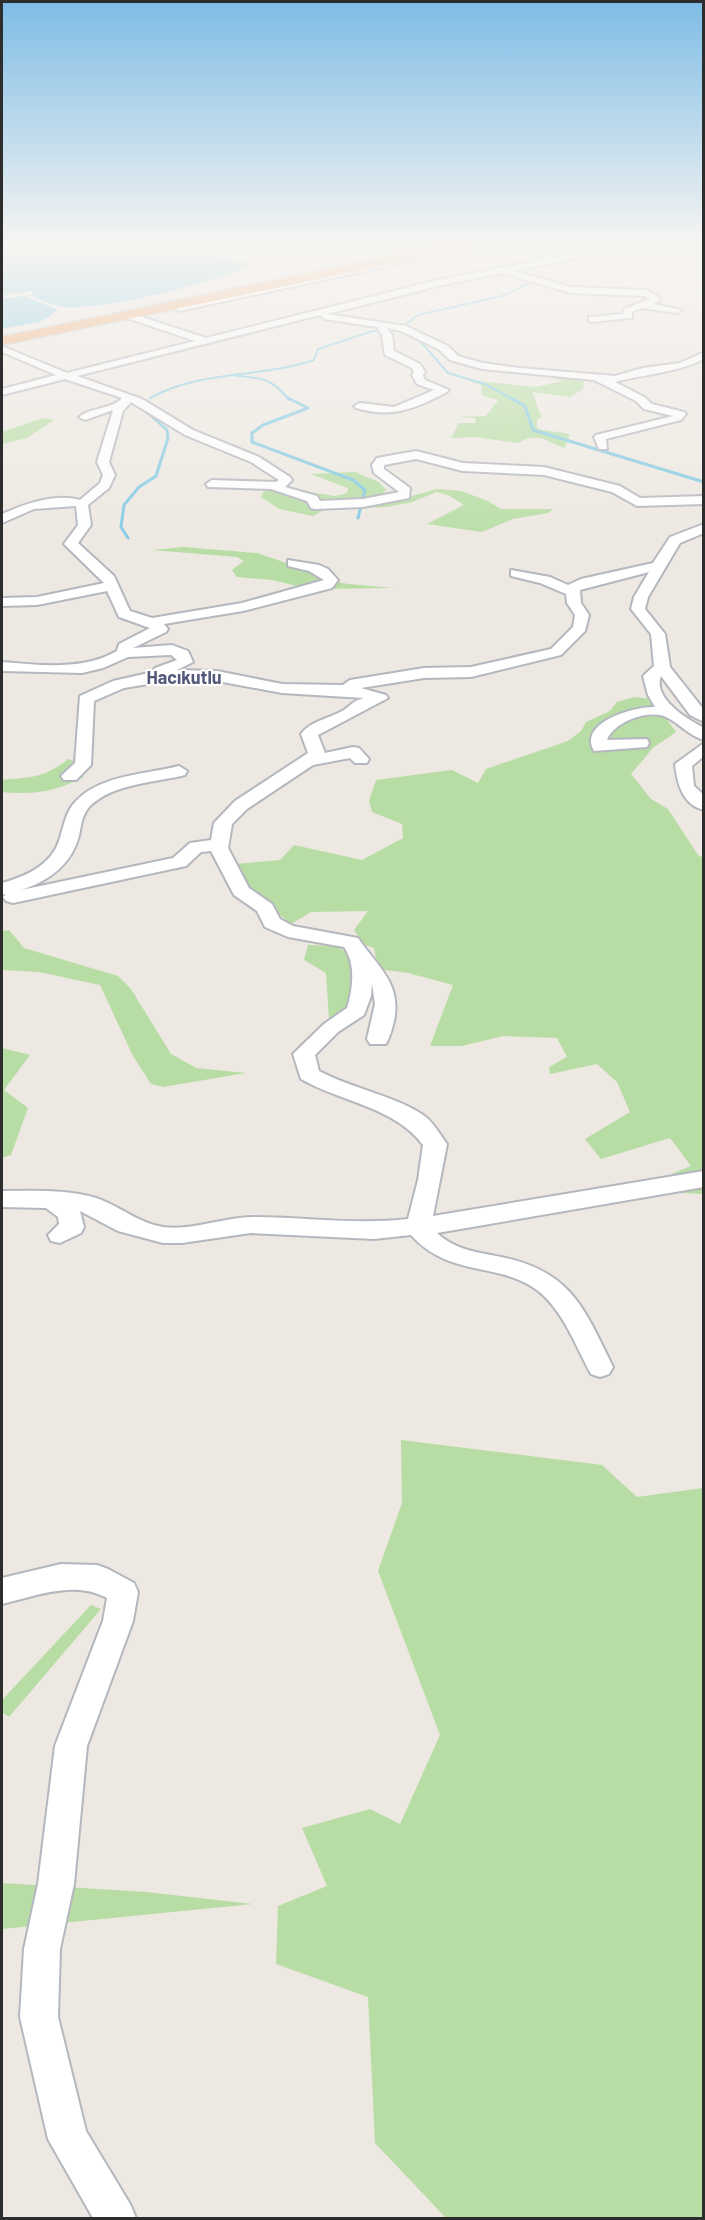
<svg xmlns="http://www.w3.org/2000/svg" width="705" height="2220" viewBox="0 0 705 2220" font-family="Barlow,sans-serif">
  <style>
    .green { fill: #b7dda4 }
    .water { fill: #80c9e3 }
    .lines { fill: none; stroke-linecap: round; stroke-linejoin: round }
    .stream-far1 { stroke: #80c9e3; stroke-width: 2 }
    .stream { stroke: #80c9e3; stroke-width: 3 }
    .minor-casing { stroke: #b5b7bf; stroke-width: 4 }
    .highway-casing { stroke: #c8c8c8; stroke-width: 3 }
    .minor { fill: #fff; fill-rule: evenodd }
    .highway { fill: #eea46b; fill-rule: evenodd }
    .labels { text-anchor: middle; dominant-baseline: central; stroke-width: 4.5; stroke-linejoin: round; paint-order: stroke }
    .far-neighbourhood-label { font-size: 18px; font-weight: bold; fill: #52597a; stroke: #fff }
  </style>
  <rect width="100%" height="100%" fill="#ede8e1"/>
  <!-- green -->
  <g class="green">
    <path d="M 548,377 L 584,381 L 583,389 L 570,397 L 532,392 C 537,401 536,409 542,416 L 537,420 L 537,428 C 547,433 561,430 570,435 L 564,448 L 541,438 L 528,438 L 518,443 L 475,437 L 451,438 L 459,423 L 476,423 L 475,418 L 457,417 L 486,416 L 498,400 L 481,395 L 482,386 L 467,380 L 536,387 L 563,381 Z"/>
    <polygon points="43,418 54,420 27,438 2,444 2,432"/>
    <polygon points="355,472 379,482 386,490 378,499 404,498 437,489 461,491 488,501 501,509 553,509 548,513 513,519 482,532 427,524 464,505 448,495 436,492 413,502 387,507 324,510 313,516 279,509 261,497 264,491 303,491 335,496 347,493 348,488 310,474"/>
    <polygon points="183,547 257,553 310,571 322,579 348,584 393,588 309,589 272,580 237,577 232,570 244,561 237,557 152,550"/>
    <polygon points="634,697 652,699 676,732 653,748 631,774 651,799 668,809 698,855 703,858 703,1194 666,1192 659,1179 691,1166 670,1138 601,1159 585,1139 630,1112 617,1082 597,1064 550,1074 549,1067 567,1057 557,1038 503,1036 462,1046 430,1046 453,985 408,973 378,969 374,948 363,944 354,930 368,911 311,912 291,924 248,888 235,864 280,860 294,845 362,860 403,838 402,824 372,812 369,801 376,780 452,770 478,783 486,769 568,741 581,731 586,722 610,711 617,702"/>
    <path d="M 68,759 L 75,761 L 84,777 C 53,792 35,795 2,792 L 2,780 C 31,777 45,778 68,759 Z"/>
    <polygon points="9,930 24,948 118,976 131,989 171,1054 196,1068 246,1073 163,1087 151,1084 133,1056 100,985 39,972 2,970 2,931"/>
    <path d="M 308,945 L 336,946 L 350,955 C 357,985 360,1004 329,1019 L 326,973 L 304,960 Z"/>
    <polygon points="2,1048 30,1055 4,1090 28,1108 11,1155 2,1158"/>
    <polygon points="401,1440 602,1465 637,1497 703,1488 703,2218 446,2218 375,2143 368,1997 276,1964 278,1906 327,1886 302,1828 370,1809 400,1824 440,1735 378,1571 402,1503"/>
    <polygon points="91,1605 101,1609 9,1717 2,1712 2,1700"/>
    <polygon points="2,1883 146,1892 253,1904 2,1929"/>
  </g>
  <!-- water -->
  <path class="water" d="M 2,244 L 351,244 L 336,248 L 289,249 L 213,257 L 246,262 L 248,266 C 210,284 106,310 64,307 C 53,306 40,299 29,295 L 34,293 L 32,291 L 3,295 L 5,298 L 25,296 L 58,310 L 41,322 L 5,328 L 2,328 Z"/>
  <g class="lines">
    <!-- stream-far1 -->
    <g class="stream-far1">
      <polyline points="398,330 419,340 448,373 485,384 514,400"/>
      <path d="M 232,375 C 260,379 271,376 289,400"/>
      <path d="M 150,398 C 200,370 261,378 314,360 L 318,349 L 373,331 L 398,330 L 418,315 L 502,296 L 528,284"/>
    </g>
    <!-- stream -->
    <g class="stream">
      <polyline points="288,398 308,408 263,425 252,433 252,442 353,480 365,490 358,518"/>
      <polyline points="511,398 525,406 533,430 704,482"/>
      <polyline points="128,538 121,527 124,505 139,487 156,476 168,438 167,430 148,413"/>
    </g>
    <defs>
      <g id="minor">
        <polygon points="474,244 491,244 179,311 174,308"/>
        <path d="M 493,244 L 508,244 L 554,258 L 625,244 L 643,244 L 514,271 L 571,287 L 647,290 L 661,299 L 653,304 L 682,310 L 677,313 L 642,308 L 632,312 L 632,318 L 592,322 L 589,321 L 589,317 L 623,314 L 624,309 L 649,299 L 645,296 L 571,293 L 502,273 L 438,286 L 327,314 L 406,326 L 448,346 L 458,356 L 483,363 L 520,368 L 615,376 L 643,368 L 680,363 L 704,352 L 704,359 C 676,373 645,374 615,382 L 644,397 L 652,404 L 684,412 L 686,414 L 681,420 L 606,439 L 607,449 L 599,449 L 594,437 L 596,435 L 673,416 L 644,409 L 636,401 L 594,380 L 482,369 L 450,360 L 440,350 L 401,331 L 387,328 L 392,335 L 394,351 L 420,364 L 425,372 L 423,375 L 425,380 L 449,390 C 444,395 436,397 429,401 C 403,413 384,416 356,408 L 354,406 L 360,403 L 394,407 L 434,390 L 417,384 L 412,375 L 414,372 L 412,368 L 385,355 L 382,335 L 377,327 L 324,319 L 320,315 L 77,376 L 142,399 L 193,430 L 259,457 L 290,477 L 292,480 L 285,487 L 317,496 L 320,501 L 363,499 L 399,492 L 374,473 L 372,465 L 377,458 L 416,451 L 463,463 L 544,467 L 620,486 L 640,498 L 704,496 L 704,504 L 637,506 L 612,492 L 544,475 L 463,471 L 416,459 L 384,465 L 384,469 L 410,488 L 409,498 L 363,507 L 315,509 L 311,508 L 307,501 L 271,489 L 208,487 L 206,484 L 212,480 L 276,482 L 279,480 L 251,462 L 185,435 L 131,402 L 123,411 L 109,462 L 115,475 L 109,488 L 88,505 L 91,525 L 78,543 L 114,576 L 130,611 L 152,618 L 242,603 L 324,580 L 309,571 L 288,566 L 288,560 L 319,565 L 328,569 L 338,580 L 332,588 L 243,611 L 164,624 L 168,629 L 166,632 L 133,648 L 172,645 L 188,651 L 193,662 L 177,670 L 217,671 L 282,684 L 343,685 L 350,680 L 424,668 L 471,667 L 551,649 L 573,627 L 575,615 L 567,603 L 566,594 L 540,583 L 511,576 L 511,570 L 550,577 L 568,585 L 581,579 L 653,563 L 670,537 L 704,524 L 704,533 L 680,543 L 648,597 L 645,609 L 665,634 L 670,667 L 704,710 L 704,722 L 690,715 L 661,676 C 652,698 687,719 704,728 L 704,740 C 689,736 679,723 666,717 C 648,709 614,722 607,740 L 647,739 L 649,743 L 647,747 L 594,751 C 577,722 636,706 655,707 L 648,695 L 643,676 L 654,666 L 651,634 L 631,609 L 634,597 L 649,572 L 580,590 L 581,603 L 589,615 L 585,631 L 561,655 L 471,677 L 424,678 L 361,688 L 386,695 L 388,698 L 318,735 L 325,753 L 353,747 L 359,748 L 369,759 L 367,763 L 355,763 L 350,758 L 313,765 L 247,809 L 232,824 L 228,848 L 249,888 L 272,904 L 280,919 L 293,926 L 358,938 C 377,966 402,983 394,1021 C 392,1029 390,1037 386,1044 L 370,1044 L 367,1039 L 375,1004 L 372,984 L 371,996 L 364,1015 L 338,1032 L 315,1055 L 319,1071 C 350,1088 403,1098 427,1118 C 434,1124 441,1136 447,1144 L 433,1216 L 704,1171 L 704,1187 L 437,1233 C 455,1250 477,1252 501,1257 C 571,1271 584,1308 613,1367 L 609,1374 L 600,1377 L 591,1374 C 576,1347 566,1317 543,1295 C 505,1260 451,1280 411,1235 L 374,1239 L 251,1233 L 182,1243 L 163,1243 L 118,1231 L 80,1211 L 84,1227 L 81,1233 L 60,1243 L 51,1241 L 48,1235 L 59,1224 L 58,1217 L 46,1208 L 2,1207 L 2,1191 C 32,1191 67,1189 96,1198 C 120,1206 138,1223 163,1227 C 193,1231 224,1217 253,1217 C 305,1217 356,1225 408,1219 L 418,1180 L 423,1145 C 395,1107 341,1102 301,1079 L 293,1054 L 324,1024 L 347,1008 C 353,989 356,964 344,947 L 288,937 L 265,927 L 257,911 L 234,895 L 211,851 L 201,852 L 186,866 L 13,903 L 6,901 L 3,897 L 6,894 L 2,895 L 2,883 C 27,876 52,865 60,838 C 64,825 66,811 76,801 C 100,775 147,774 179,766 L 187,771 L 185,775 C 154,783 114,783 90,806 C 82,814 81,826 79,836 C 71,865 49,881 21,890 L 173,858 L 190,843 L 211,840 L 214,823 L 235,801 L 308,753 L 301,734 C 312,720 329,719 344,710 C 353,704 351,702 364,698 L 282,693 L 217,681 L 178,679 L 124,688 L 94,701 L 91,765 L 76,780 L 64,780 L 61,776 L 75,763 L 80,696 L 113,681 L 153,672 L 155,668 L 177,660 L 171,655 L 128,657 L 103,668 L 82,673 L 2,671 L 2,662 C 40,665 82,671 117,651 L 119,644 L 150,628 L 119,617 L 107,591 L 37,605 L 2,606 L 2,598 L 37,597 L 104,583 L 64,544 L 78,525 L 76,506 L 34,509 L 2,523 L 2,514 C 25,504 54,493 80,500 L 100,483 L 103,475 L 97,462 L 113,410 L 85,420 L 79,417 C 91,407 113,409 122,398 L 65,379 L 2,395 L 2,389 L 56,375 L 2,352 L 2,346 L 67,373 L 195,341 L 130,319 L 128,317 L 133,314 L 206,338 L 438,280 L 546,259 Z"/>
        <path d="M 704,743 L 704,756 L 692,766 L 694,786 L 704,795 L 704,810 C 682,805 677,782 675,764 Z"/>
        <path d="M 61,1564 L 97,1565 L 108,1569 L 134,1583 L 138,1592 L 133,1621 L 87,1746 L 74,1884 L 60,1949 L 58,2017 L 86,2131 L 130,2204 L 136,2218 L 93,2218 L 48,2139 L 20,2017 L 24,1949 L 38,1884 L 55,1746 L 103,1621 L 107,1598 C 74,1580 36,1596 2,1604 L 2,1578 Z"/>
      </g>
      <polygon id="highway" points="449,244 474,244 468,248 2,345 2,337"/>
    </defs>
    <!-- minor casing -->
    <use href="#minor" class="minor-casing"/>
    <!-- highway casing -->
    <use href="#highway" class="highway-casing"/>
    <!-- minor -->
    <use href="#minor" class="minor"/>
    <!-- highway -->
    <use href="#highway" class="highway"/>
  </g>
  <!-- sky -->
  <linearGradient id="sky" x2="0" y2="1"><stop stop-color="#7ebce6"/><stop offset="0.44" stop-color="#f7f5f2"/><stop offset="1" stop-color="#f7f5f2" stop-opacity="0"/></linearGradient>
  <rect width="705" height="555" fill="url(#sky)"/>
  <g class="labels">
    <!-- far-neighbourhood labels -->
    <g class="far-neighbourhood-label">
      <text x="184" y="677">Hacıkutlu</text>
    </g>
  </g>
  <!-- border -->
  <rect width="705" height="2220" fill="none" stroke="#2d2d2d" stroke-width="6"/>
</svg>
